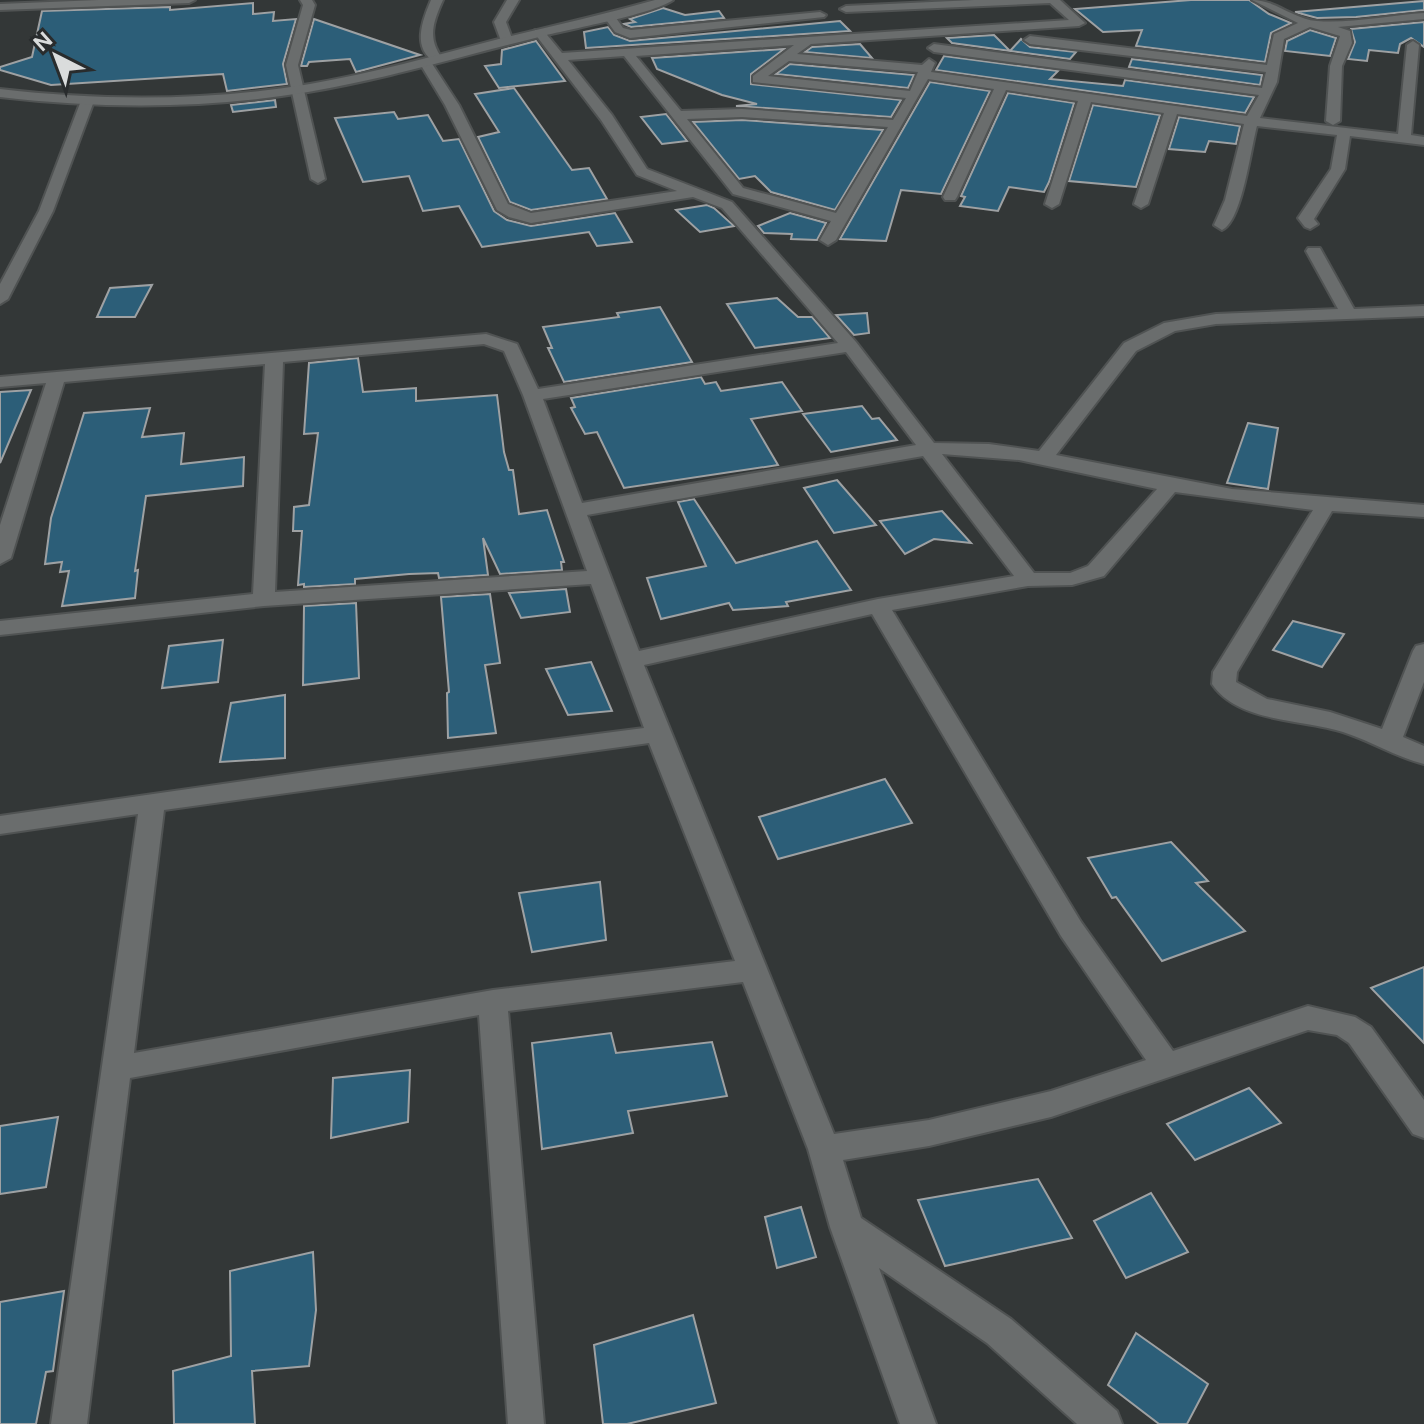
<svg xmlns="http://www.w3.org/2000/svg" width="1424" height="1424" viewBox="0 0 1424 1424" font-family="'DM Sans',sans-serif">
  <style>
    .building { fill: #2c5e78; stroke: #9ea1a3; stroke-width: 2 }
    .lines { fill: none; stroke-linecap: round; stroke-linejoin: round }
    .street-casing { stroke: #505353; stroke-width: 4 }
    .secondary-casing { stroke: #505353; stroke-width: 4 }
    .street { fill: #6a6d6d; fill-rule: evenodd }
    .secondary { fill: #6a6d6d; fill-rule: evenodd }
  </style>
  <rect width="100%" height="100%" fill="#333737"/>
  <!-- building -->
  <g class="building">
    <polygon points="1191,0 1249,0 1269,14 1291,23 1271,33 1265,62 1136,46 1142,30 1103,32 1075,9"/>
    <polygon points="1424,1 1424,10 1356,17 1317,18 1295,12"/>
    <polygon points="253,3 253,14 274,12 273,21 296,19 283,64 287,84 227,91 223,74 51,85 0,70 0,67 32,57 42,11 170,7 170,10"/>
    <polygon points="663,8 685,15 719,11 724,18 631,27 624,24 635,22 630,19"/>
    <polygon points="314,19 420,55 356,72 350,59 309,62 307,66 301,66"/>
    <polygon points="840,21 850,31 586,48 584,32 608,27 614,35 630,41"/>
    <polygon points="1424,22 1424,47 1411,38 1400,44 1398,53 1369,50 1367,61 1348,59 1355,42 1351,29"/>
    <polygon points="1310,30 1336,38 1330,56 1285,51 1287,41"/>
    <polygon points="994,35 1010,51 1021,39 1030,47 1076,52 1070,59 952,43 947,38"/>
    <polygon points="536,41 565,81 499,88 485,66 501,64 502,50"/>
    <polygon points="860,44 872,58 805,52 812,47"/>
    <polygon points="784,49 751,74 751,84 901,100 891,117 736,106 757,104 722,95 657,69 652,58"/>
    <polygon points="944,56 1058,71 1050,79 1123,86 1125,80 1254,97 1245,113 936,70"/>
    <polygon points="1132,59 1262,75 1260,85 1129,67"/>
    <polygon points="790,64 914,75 908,88 776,74"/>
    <polygon points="930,82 990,91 941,194 901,190 886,241 840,239"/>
    <polygon points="514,88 572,170 589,168 607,199 531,210 510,202 478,137 499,132 475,94"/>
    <polygon points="1008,93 1074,103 1049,182 1044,192 1009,187 998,211 960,206 965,197 961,196"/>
    <polygon points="275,100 276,107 233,112 231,105"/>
    <polygon points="1093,105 1160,115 1136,187 1069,181"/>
    <polygon points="394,112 398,119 428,115 443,141 459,139 494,211 507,220 531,226 615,213 632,242 597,246 589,232 482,247 459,206 423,211 409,176 363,182 335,118"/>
    <polygon points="666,114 687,141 662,144 641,117"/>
    <polygon points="1179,117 1240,126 1236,144 1209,141 1205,152 1169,149"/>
    <polygon points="742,120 883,130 835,210 771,192 755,176 739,179 693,122"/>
    <polygon points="707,205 714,208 734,226 700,232 676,210"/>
    <polygon points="790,213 826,223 817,240 791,239 792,234 764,233 758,226"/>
    <polygon points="152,285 135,317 97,317 110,288"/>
    <polygon points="777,298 798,317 812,317 830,338 755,348 727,304"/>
    <polygon points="660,307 692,362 564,382 548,348 552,348 543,327 619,317 617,313"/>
    <polygon points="867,313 869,333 854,335 836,315"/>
    <polygon points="358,358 363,392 416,388 416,401 497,395 504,452 509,470 513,470 519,514 547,510 564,562 561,562 562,570 500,574 483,538 488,575 439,578 438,573 409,574 355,579 355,584 304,587 304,584 298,585 302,531 293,531 294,507 309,505 318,433 304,434 309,363"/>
    <polygon points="701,377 705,384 716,382 721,391 782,382 802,411 751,419 778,465 624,488 597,432 585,434 571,408 575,407 571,398"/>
    <polygon points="31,390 0,463 0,392"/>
    <polygon points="862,406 872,419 879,418 897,440 831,452 803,414"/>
    <polygon points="150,408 142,437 184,433 181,464 244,457 243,486 146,496 135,571 138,570 135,598 62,606 69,571 60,572 62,562 45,564 51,518 84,413"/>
    <polygon points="1248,423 1278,428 1268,489 1227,483"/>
    <polygon points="837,480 876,525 834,533 804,488"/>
    <polygon points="694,499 736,563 817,541 851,590 786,602 788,606 733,610 729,603 661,619 647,578 706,566 678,502"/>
    <polygon points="942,511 971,543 934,539 905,554 880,521"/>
    <polygon points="566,589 570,612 521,618 509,593"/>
    <polygon points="490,594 500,663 485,665 496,733 448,738 447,693 449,692 441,597"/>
    <polygon points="356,603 359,678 303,685 304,606"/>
    <polygon points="1293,621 1344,634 1322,667 1273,650"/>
    <polygon points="223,640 218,682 162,688 169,646"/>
    <polygon points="591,662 612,711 568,715 546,669"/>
    <polygon points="285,695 285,758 220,762 231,703"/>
    <polygon points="885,779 912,823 778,859 759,817"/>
    <polygon points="1171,842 1208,881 1196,883 1245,931 1162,961 1116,897 1112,898 1088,858"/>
    <polygon points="600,882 606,940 532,952 519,893"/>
    <polygon points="1424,967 1424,1043 1371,988"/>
    <polygon points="611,1033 616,1053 712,1042 727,1096 628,1111 633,1133 542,1149 532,1043"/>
    <polygon points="410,1070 408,1122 331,1138 333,1078"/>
    <polygon points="1249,1088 1281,1123 1195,1160 1167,1124"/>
    <polygon points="58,1117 46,1187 0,1194 0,1126"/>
    <polygon points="1038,1179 1072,1238 945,1266 918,1200"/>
    <polygon points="1151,1193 1188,1252 1126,1278 1094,1221"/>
    <polygon points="801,1207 816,1257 777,1268 765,1217"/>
    <polygon points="313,1252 316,1310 309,1366 252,1371 255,1424 174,1424 173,1371 231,1356 230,1271"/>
    <polygon points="64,1291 53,1371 46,1372 36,1424 0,1424 0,1302"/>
    <polygon points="693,1315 716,1403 627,1424 603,1424 594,1345"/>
    <polygon points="1136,1333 1208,1384 1187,1424 1159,1424 1108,1385"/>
  </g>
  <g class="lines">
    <defs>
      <g id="street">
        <polygon points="98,0 195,0 189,3 0,10 0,4"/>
        <polygon points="300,0 312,0 315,5 298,65 325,179 318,183 311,179 286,65 303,5"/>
        <path d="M 431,0 L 443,0 C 433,22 427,39 443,59 L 437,63 C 411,50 422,21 431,0 Z"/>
        <polygon points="507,0 519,0 506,22 513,41 507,45 501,41 494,22"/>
        <path d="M 974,0 L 1060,0 L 1085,23 L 1079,26 L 811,44 L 797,54 L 922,65 L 929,59 L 935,63 L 931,72 L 1247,116 L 1259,95 L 934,52 L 928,48 L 934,44 L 1262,88 L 1266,72 L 1030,44 L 1024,40 L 1030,36 L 1267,65 L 1274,34 L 1298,23 L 1252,0 C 1276,0 1293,19 1317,21 C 1347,24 1393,15 1424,13 L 1424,19 L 1338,27 L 1350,31 L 1352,43 L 1342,66 L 1340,121 L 1333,125 L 1326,121 L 1330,66 L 1340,36 L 1310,27 L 1284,39 L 1277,82 L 1260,118 L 1398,134 L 1407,45 L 1413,41 L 1419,45 L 1411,135 L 1424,137 L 1424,145 L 1350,136 L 1345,169 L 1314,219 L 1318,224 L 1310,229 L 1305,227 L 1298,218 L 1331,169 L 1337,135 L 1257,126 C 1251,147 1242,222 1222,230 L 1214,225 L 1225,200 L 1244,124 L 1177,114 L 1148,204 L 1141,208 L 1134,204 L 1164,113 L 1091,102 L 1059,204 L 1052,208 L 1045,204 L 1078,101 L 1006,90 L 957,197 L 955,200 L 945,200 L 943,197 L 994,89 L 928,79 L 836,240 L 828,245 L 820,240 L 831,221 L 733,194 L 624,56 L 568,60 L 612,115 L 647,169 L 732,202 L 856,342 L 934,443 L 989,444 L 1039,451 L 1124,343 L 1164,323 L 1216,314 L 1338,309 L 1306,251 L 1308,248 L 1320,248 L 1354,309 L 1424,306 L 1424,316 L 1216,324 L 1175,331 L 1136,351 L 1056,455 L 1232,489 L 1424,505 L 1424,517 L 1332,511 L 1237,672 L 1236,682 L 1267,699 L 1330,712 L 1382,729 L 1413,651 L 1416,646 L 1424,644 L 1424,682 L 1403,737 L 1424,746 L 1424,764 C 1396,757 1371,741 1343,732 C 1303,719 1238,723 1212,684 L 1213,672 L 1313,510 L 1175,492 L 1104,576 L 1072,585 L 1028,586 L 892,610 L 1081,922 L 1173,1051 L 1308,1006 L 1355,1017 L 1371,1027 L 1424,1100 L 1424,1138 L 1413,1134 L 1349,1043 L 1337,1035 L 1308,1030 L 1051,1117 L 929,1146 L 843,1160 L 861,1218 L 1011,1319 L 1117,1411 L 1122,1424 L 1077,1424 L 987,1343 L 879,1268 L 936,1424 L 900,1424 L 830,1227 L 808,1149 L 743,982 L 508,1011 L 544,1424 L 508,1424 L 479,1015 L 130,1078 L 87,1424 L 51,1424 L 138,814 L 0,834 L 0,816 L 327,769 L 644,728 L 591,584 L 264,606 L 0,635 L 0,621 L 253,594 L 265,364 L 64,382 L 11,558 L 0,564 L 0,525 L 46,383 L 0,387 L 0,377 L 486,334 L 517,344 L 538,389 L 838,343 L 722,208 L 693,197 L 531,223 L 509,217 L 497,210 L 445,105 L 419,62 L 429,59 L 459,105 L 508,204 L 531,213 L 677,191 L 637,175 L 601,120 L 535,34 L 535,30 L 543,30 L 562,53 L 1069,20 L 1050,3 L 846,12 L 840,9 L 846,6 ZM 794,45 L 753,76 L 753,82 L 906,98 L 893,120 L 742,109 L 681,111 L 636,56 ZM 789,61 L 918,72 L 910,91 L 768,76 ZM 742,117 L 888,127 L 836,213 L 743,188 L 687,119 ZM 484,344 L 504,351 L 523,395 L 587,571 L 275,592 L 283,362 ZM 846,352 L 916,445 L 582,503 L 543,399 ZM 942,454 L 1019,460 L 1157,489 L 1088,566 L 1070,573 L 1034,573 ZM 923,456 L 1014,576 L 878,599 L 639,651 L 587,515 ZM 872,614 L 1061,936 L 1146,1060 L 1051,1091 L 929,1120 L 834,1134 L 644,665 ZM 649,743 L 735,961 L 493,990 L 134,1053 L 164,810 Z"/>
        <polygon points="820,12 826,15 824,17 630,38 615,32 604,17 614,15 623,28 631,30"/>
        <polygon points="87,97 94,101 53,211 8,299 0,304 0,284 39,211 82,98"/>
      </g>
      <path id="secondary" d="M 655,0 L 673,0 C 651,15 568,29 539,37 C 462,56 386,79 308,92 C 206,109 103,109 0,97 L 0,89 C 103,101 208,101 310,84 C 373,73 434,56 495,40 C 548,27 602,15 655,0 Z"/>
    </defs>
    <!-- street casing -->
    <use href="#street" class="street-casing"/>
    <!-- secondary casing -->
    <use href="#secondary" class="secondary-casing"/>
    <!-- street -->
    <use href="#street" class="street"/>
    <!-- secondary -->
    <use href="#secondary" class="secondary"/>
  </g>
  <!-- north arrow -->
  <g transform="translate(56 56) rotate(318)" stroke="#292c2d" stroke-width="6" paint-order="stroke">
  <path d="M0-6L14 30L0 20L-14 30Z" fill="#dadcdc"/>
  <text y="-12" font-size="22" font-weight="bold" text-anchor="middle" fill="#dadcdc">N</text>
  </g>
</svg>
